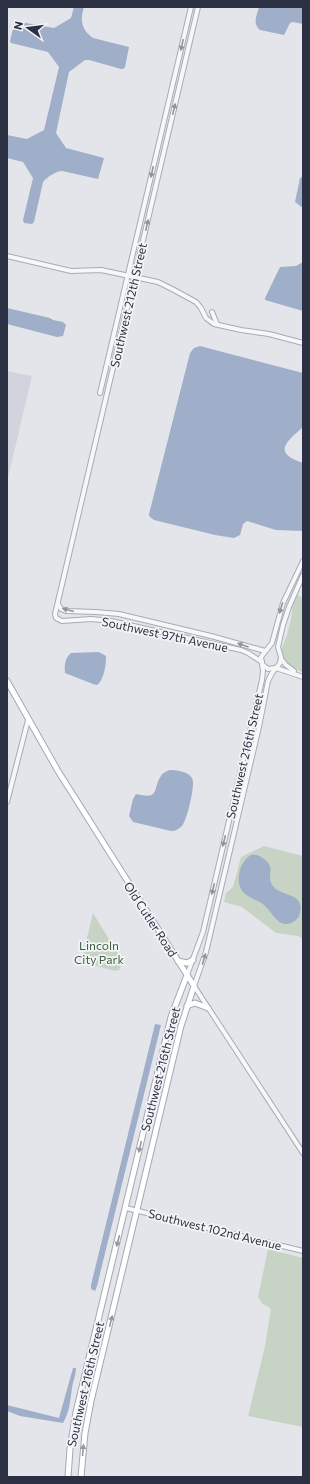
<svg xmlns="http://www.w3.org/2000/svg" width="310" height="1484" viewBox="0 0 310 1484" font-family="Commissioner,sans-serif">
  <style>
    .built { fill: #d1d4dd }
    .green { fill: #c7d4c5 }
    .water { fill: #a0afc9 }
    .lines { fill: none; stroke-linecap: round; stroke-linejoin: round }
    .minor-casing { stroke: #a8abb5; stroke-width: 6 }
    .major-casing { stroke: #a3a8b6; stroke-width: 7 }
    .minor { stroke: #f6f7f9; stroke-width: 4 }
    .major { stroke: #fff; stroke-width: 5 }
    .oneway { fill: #90949e }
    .oneway2 { fill: #9598a0 }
    .labels { text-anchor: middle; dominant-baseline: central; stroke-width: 3.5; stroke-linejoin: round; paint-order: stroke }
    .street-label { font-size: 12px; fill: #2b3142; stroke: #f3f4f8 }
    .park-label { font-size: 12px; fill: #3b5e39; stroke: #f3f4f8 }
  </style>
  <rect width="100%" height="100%" fill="#e3e5eb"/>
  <!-- built -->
  <polygon class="built" points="7,371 32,376 7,482"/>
  <!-- green -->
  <g class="green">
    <polygon points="297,595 303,598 303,673 285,662 281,650 287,635 291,619 293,602"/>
    <polygon points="264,846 303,856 303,939 298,936 276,933 242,907 224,902 226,893 233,887 241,857"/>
    <polygon points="93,913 120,957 121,965 119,970 115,971 82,962 82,958"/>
    <polygon points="268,1249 303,1258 303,1427 248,1416 265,1346 271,1309 262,1303 258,1297"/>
  </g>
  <!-- water -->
  <g class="water">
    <path d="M 74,7 L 84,7 C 80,20 81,29 93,38 L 129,47 L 125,67 L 123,69 L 121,69 L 89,60 L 85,60 L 69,72 L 56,133 L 66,148 L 104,158 L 98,179 L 62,171 C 56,171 47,177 43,182 L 34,222 L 32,224 L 24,223 L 23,220 L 33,178 L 23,162 L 7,158 L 7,135 L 27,139 L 44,130 L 59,67 L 48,52 L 11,43 L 10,41 L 15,21 L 54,28 L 71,18 Z"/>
    <path d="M 259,7 L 303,7 L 303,24 L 293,22 L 290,23 L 284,35 L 260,30 C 252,24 257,15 259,7 Z"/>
    <polygon points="303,176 303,208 295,202 300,178"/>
    <polygon points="303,262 303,311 265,300 265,298 280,267 296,266"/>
    <polygon points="7,308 50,318 53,320 63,322 66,325 63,336 57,337 7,324"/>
    <path d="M 200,346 L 303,373 L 303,427 C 286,442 272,453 303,463 L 303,531 L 276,530 L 247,521 L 243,524 L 240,535 L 234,538 L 215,535 L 154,520 L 149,516 L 149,514 L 190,353 L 194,348 Z"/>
    <path d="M 99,652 L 106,656 C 106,665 104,680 97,685 L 93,684 L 65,673 C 64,666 65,658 71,653 Z"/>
    <path d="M 169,770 C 176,770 188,771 192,778 C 196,784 187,820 182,826 C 179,829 175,831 171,831 L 133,822 L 129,816 L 133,799 L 136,794 C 161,800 152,789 161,776 C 162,773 166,772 169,770 Z"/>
    <path d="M 251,855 C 257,854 259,855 264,859 C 277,868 265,876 273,886 C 281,897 305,892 300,913 C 299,917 297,920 293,922 C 279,930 273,913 265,906 C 259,900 250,899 244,893 C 234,884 239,861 251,855 Z"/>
    <polygon points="155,1024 161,1025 97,1286 95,1291 91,1289 91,1285"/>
    <path d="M 73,1368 L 76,1368 C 76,1375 73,1381 72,1388 C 70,1401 70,1411 63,1423 L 20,1416 L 7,1411 L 7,1405 L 59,1418 Z"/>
  </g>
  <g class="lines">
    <defs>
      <g id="minor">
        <polyline points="198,7 55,614 56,618 62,621 91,619 111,621 241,650 248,653 262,662"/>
        <polyline points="7,256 71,271 101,270 158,282 174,290 196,302 201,308 206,318 214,324 241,330 269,334 303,343"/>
        <polyline points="212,312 217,324"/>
        <polyline points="100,393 191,7"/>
        <polyline points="303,575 289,607 283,625 278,647 281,657 280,663 272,673 268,681 259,727 206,952 194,986 303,1153"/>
        <polyline points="58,604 61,609 66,611 96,612 119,614 211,636 265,651"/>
        <polyline points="281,659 286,665 294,671"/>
        <polyline points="262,664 268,669 275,668"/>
        <polyline points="276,668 303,677"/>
        <polyline points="7,802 28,720"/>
        <polyline points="187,975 203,932 262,680 263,671 261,657 272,643 283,603 303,561"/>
        <polyline points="126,1208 303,1251"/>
      </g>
      <g id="major">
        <polyline points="7,681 58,771 194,986 181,1026 91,1401 85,1433 81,1477"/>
        <polyline points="178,961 187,963 193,960"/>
        <polyline points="187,1006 195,1003 208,1008"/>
        <polyline points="68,1477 70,1449 76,1412 171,1017 187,975"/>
      </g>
    </defs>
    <!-- minor casing -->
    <use href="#minor" class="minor-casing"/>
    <!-- major casing -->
    <use href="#major" class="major-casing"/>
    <!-- minor -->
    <use href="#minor" class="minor"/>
    <!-- major -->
    <use href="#major" class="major"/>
  </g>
  <!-- one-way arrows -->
  <defs><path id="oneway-solid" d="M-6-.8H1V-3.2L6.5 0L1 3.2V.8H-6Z"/></defs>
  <g class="oneway">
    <use href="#oneway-solid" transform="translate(182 45) rotate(103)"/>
    <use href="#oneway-solid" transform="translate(174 109) rotate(-77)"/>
    <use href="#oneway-solid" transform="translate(152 172) rotate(103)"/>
    <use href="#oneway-solid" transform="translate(147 225) rotate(-77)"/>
    <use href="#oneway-solid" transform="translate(281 608) rotate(107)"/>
    <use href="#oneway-solid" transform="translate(68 610) rotate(-165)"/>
    <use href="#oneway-solid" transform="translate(243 645) rotate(-161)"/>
    <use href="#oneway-solid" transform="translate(224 841) rotate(104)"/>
    <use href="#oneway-solid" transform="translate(213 889) rotate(103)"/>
    <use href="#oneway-solid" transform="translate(204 959) rotate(-74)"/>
  </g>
  <g class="oneway2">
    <use href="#oneway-solid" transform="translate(140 1147) rotate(103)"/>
    <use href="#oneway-solid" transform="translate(118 1241) rotate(104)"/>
    <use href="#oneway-solid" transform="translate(111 1321) rotate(-76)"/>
    <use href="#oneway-solid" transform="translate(83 1450) rotate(-85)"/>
  </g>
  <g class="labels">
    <!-- street labels -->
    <g class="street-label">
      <text transform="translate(128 305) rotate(-77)">Southwest 212th Street</text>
      <text transform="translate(165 634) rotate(12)">Southwest 97th Avenue</text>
      <text transform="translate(244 756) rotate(-77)">Southwest 216th Street</text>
      <text transform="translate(151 919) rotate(57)">Old Cutler Road</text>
      <text transform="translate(160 1069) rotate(-76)">Southwest 216th Street</text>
      <text transform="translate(215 1229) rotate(14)">Southwest 102nd Avenue</text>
      <text transform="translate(85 1384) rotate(-77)">Southwest 216th Street</text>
    </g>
    <!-- park labels -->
    <g class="park-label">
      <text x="99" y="945">Lincoln<tspan x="99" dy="14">City Park</tspan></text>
    </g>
  </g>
  <!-- border -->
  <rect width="310" height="1484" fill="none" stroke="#2b3142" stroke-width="16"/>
  <!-- north arrow -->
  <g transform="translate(28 28) rotate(284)" stroke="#f3f4f8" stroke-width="3" paint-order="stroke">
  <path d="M0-3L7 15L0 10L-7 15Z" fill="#2b3142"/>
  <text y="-6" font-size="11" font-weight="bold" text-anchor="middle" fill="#2b3142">N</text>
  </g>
</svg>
